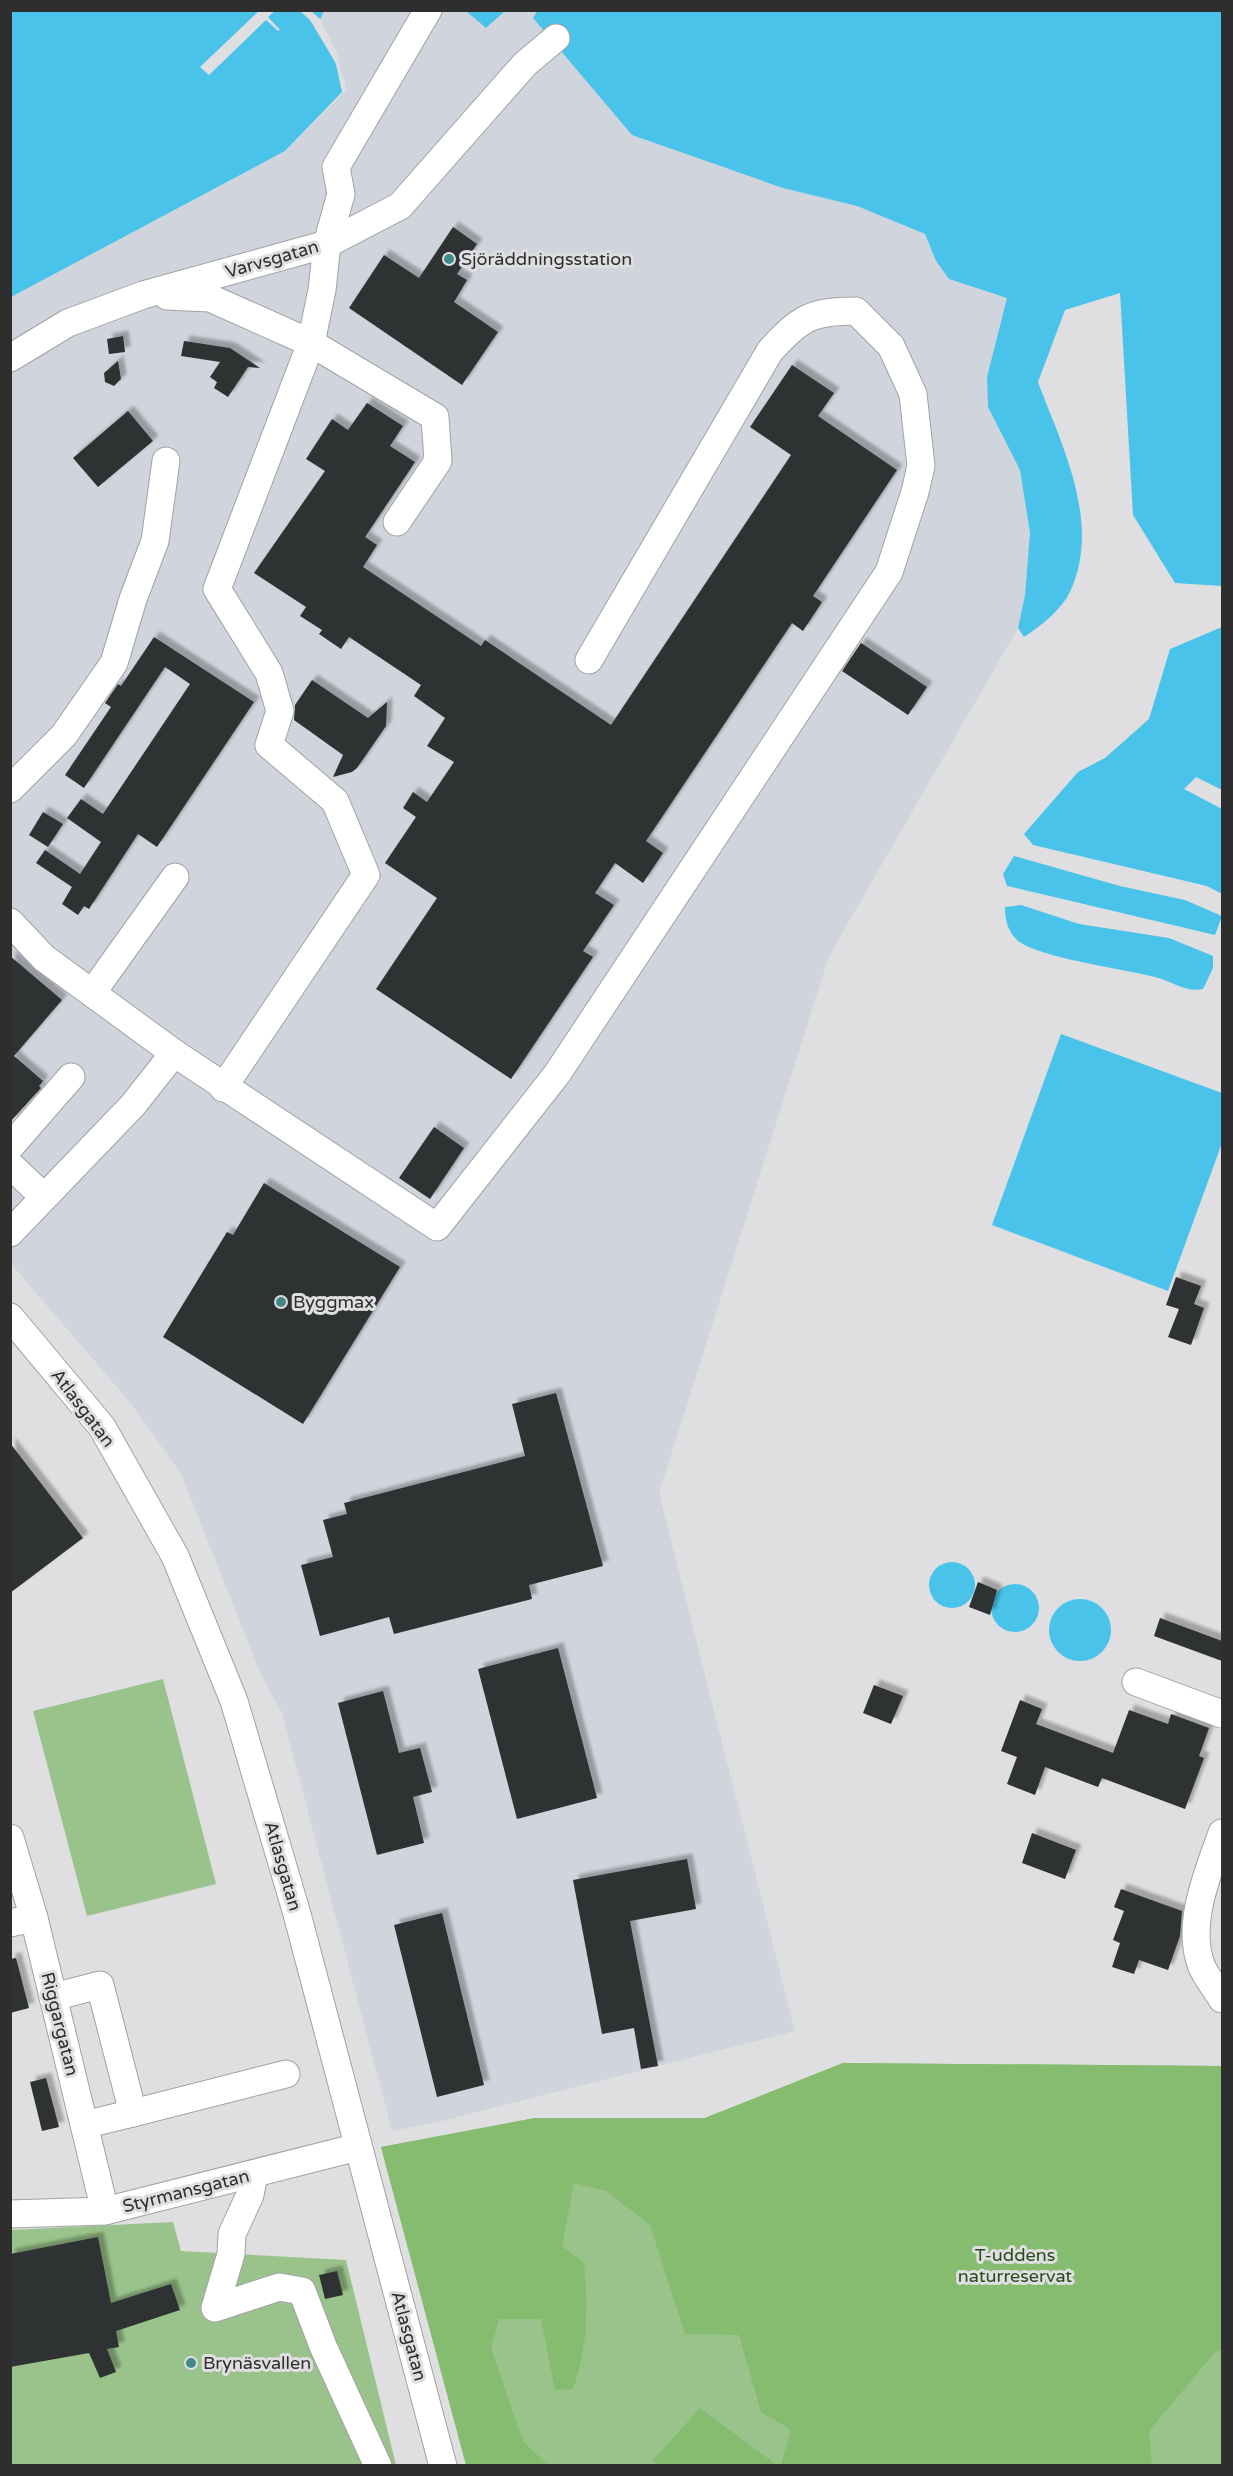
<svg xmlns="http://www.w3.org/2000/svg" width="1233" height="2476" viewBox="0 0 1233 2476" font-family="'Varela Round',sans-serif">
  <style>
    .built { fill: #d0d4dc }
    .green { fill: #9ac38b }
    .forest { fill: #85bc6f }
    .water { fill: #49c3ea }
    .pier { fill: #dfdfe1 }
    .building { fill: #2f3031; filter: url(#shadow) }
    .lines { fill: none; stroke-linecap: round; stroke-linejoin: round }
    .minor-casing { stroke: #a1a2a4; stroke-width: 29 }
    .minor { stroke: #fff; stroke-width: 27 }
    .poi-dot { fill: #418989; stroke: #dfdfe1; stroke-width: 2 }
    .labels { text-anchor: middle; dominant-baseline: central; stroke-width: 6; stroke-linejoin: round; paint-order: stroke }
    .street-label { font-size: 18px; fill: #2e2e2f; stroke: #dfdfe1 }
    .poi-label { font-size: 18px; fill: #2e2e2f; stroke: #dfdfe1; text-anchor: start }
    .park-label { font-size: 18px; fill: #274b18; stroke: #dfdfe1 }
  </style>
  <defs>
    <filter id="shadow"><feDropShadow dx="5.5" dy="-5.5" stdDeviation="1.5" flood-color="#0004"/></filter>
  </defs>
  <rect width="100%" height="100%" fill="#dfdfe1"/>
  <!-- built -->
  <polygon class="built" points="538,10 533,19 783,188 857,206 925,234 936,261 949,279 1007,298 987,377 988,406 1020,470 1030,533 1025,595 1018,628 829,956 659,1493 795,2031 442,2121 392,2131 282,1713 261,1675 181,1474 129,1401 11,1264 10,297 285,151 346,90 344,78 318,24 324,11 466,11 486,28 505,11"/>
  <!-- green -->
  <g class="green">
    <polygon points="163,1679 216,1884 87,1916 33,1711"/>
    <polygon points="843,2063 1222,2066 1222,2465 466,2465 381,2147 535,2118 705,2118"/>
    <polygon points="173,2222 181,2251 346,2260 396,2465 11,2466 11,2230"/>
  </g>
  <!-- forest -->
  <g class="forest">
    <path d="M 843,2063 L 1222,2066 L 1222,2350 L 1215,2352 L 1149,2431 L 1152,2465 L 781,2465 L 791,2430 L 761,2412 L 739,2335 L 685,2334 L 650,2225 L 606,2191 L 574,2183 L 562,2246 L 584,2263 C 588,2307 588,2348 573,2389 L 555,2390 L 541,2319 L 499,2319 L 491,2348 L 523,2441 L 548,2465 L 466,2465 L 381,2147 L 535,2118 L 705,2118 Z"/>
    <polygon points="700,2408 777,2465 656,2465 653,2460"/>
  </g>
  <!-- water -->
  <g class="water">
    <path d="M 538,10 L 1222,11 L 1222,586 L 1175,583 L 1133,515 L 1120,293 L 1065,310 L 1038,382 C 1062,446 1102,523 1070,592 C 1061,610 1041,626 1024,637 L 1018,628 L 1025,595 L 1030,533 L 1020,470 L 988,407 L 987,377 L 1007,298 L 949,279 L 936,261 L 925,234 L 857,206 L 783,188 L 632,135 L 533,18 Z"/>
    <polygon points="11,11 324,11 318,24 334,55 342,92 285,151 11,297"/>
    <polygon points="466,11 505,11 486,28"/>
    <polygon points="1222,627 1222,790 1196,777 1184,789 1222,809 1222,894 1207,886 1033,845 1024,834 1078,772 1105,758 1149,719 1170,649"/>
    <polygon points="1014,856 1120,886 1185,900 1222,916 1215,935 1007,886 1003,874"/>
    <path d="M 1021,905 L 1079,924 L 1169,938 L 1213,956 L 1213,968 L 1203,989 C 1186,993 1172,981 1155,977 C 1125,969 1038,958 1017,940 C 1007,930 1005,919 1005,907 Z"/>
    <polygon points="1061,1034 1222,1093 1222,1143 1168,1291 992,1225"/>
    <circle cx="952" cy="1585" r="23"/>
    <circle cx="1015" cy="1608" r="24"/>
    <circle cx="1080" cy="1630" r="31"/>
  </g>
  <!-- pier -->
  <g class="pier">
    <polygon points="259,11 275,11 268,17 280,30 278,31 266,20 209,75 200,67"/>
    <polygon points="300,11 311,11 320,19 337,53 341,72 310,20"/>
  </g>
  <!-- building -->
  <g class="building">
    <polygon points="453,227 477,244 457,274 467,280 454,302 498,332 462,385 349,308 384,255 419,278"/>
    <polygon points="123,336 125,352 109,354 107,339"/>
    <polygon points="184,341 230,348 260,368 248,367 228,397 214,388 217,382 210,377 220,362 181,356"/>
    <polygon points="118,361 121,379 114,386 105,382 104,373"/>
    <polygon points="792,365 834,393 818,416 897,470 813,596 822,602 803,631 792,623 646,841 663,853 643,883 615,863 595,893 614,905 583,951 593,957 511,1079 376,989 437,898 385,863 416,817 403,808 413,792 427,802 454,762 427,746 445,718 414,696 421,685 349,637 341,649 319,634 322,630 300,616 306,607 254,573 325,471 306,459 332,419 348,430 367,403 403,426 390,446 415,462 365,537 377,545 363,567 481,646 485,640 611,725 791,455 750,427"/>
    <polygon points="128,411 153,441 98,487 73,458"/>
    <polygon points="154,637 254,702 157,847 138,834 89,909 84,906 78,915 62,904 72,887 36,863 45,850 80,874 101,842 67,818 81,799 103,814 190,684 165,667 84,788 65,775 111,707 105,703 118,684 121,686"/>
    <polygon points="861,643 927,687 908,715 842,671"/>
    <polygon points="312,680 368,718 387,702 386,726 357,768 352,772 333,777 343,755 294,720 295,705"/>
    <polygon points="43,812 63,824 48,847 29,835"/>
    <polygon points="10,956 62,1000 14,1056 43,1081 39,1086 41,1088 10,1122"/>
    <polygon points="434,1127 464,1148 430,1199 399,1178"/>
    <polygon points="264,1183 400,1267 303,1424 163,1337 227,1232 233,1235"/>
    <polygon points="1176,1277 1201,1286 1194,1304 1204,1308 1191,1345 1168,1337 1179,1309 1166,1305"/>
    <polygon points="556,1393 603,1566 529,1585 532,1599 394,1634 389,1617 320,1636 301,1565 333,1557 323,1520 347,1514 344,1503 525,1456 512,1404"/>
    <polygon points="10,1443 83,1538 10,1593"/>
    <polygon points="978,1582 997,1590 990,1615 969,1607"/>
    <polygon points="1160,1618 1222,1641 1222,1661 1154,1636"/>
    <polygon points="558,1648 597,1798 517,1819 478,1669"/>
    <polygon points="874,1685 903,1696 891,1724 863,1713"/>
    <polygon points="383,1691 399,1753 420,1748 432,1792 413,1797 424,1843 377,1855 338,1703"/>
    <polygon points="1020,1700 1042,1709 1036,1724 1113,1753 1129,1710 1168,1724 1171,1714 1209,1728 1199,1756 1204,1758 1185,1809 1102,1778 1098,1787 1045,1767 1035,1795 1007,1784 1017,1757 1001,1751"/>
    <polygon points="1032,1833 1076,1850 1065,1879 1022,1863"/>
    <polygon points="687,1859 696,1909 630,1921 658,2066 641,2069 634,2028 602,2034 573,1880"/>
    <polygon points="1121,1889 1182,1911 1180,1936 1168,1970 1139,1960 1134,1974 1112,1967 1120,1943 1113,1940 1124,1911 1114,1907"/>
    <polygon points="442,1913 484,2085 437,2097 394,1925"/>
    <polygon points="16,1958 29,2008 10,2013 10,1959"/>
    <polygon points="46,2078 59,2127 42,2131 30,2082"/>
    <polygon points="98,2237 111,2303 171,2284 180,2310 116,2331 119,2347 107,2349 116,2372 100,2378 89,2353 10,2367 10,2254"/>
    <polygon points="337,2271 343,2295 325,2299 319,2275"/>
  </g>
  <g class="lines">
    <defs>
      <g id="minor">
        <polyline points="167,296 210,298 311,343 435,417 438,461 397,522"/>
        <polyline points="10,358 68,323 143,295 327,244 341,194 336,167 428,10"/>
        <polyline points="10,789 64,735 114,663 133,599 155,541 166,461"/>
        <polyline points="10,922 44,958 174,1053"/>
        <polyline points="92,993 175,877"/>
        <polyline points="223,1088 366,875 335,801 269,745 280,711 269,673 217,589 311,343 322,290 327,244 400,206 525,64 556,38"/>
        <polyline points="10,1147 71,1077"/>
        <polyline points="10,1165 44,1197"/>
        <path d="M 10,1233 L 133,1105 L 174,1053 L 437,1227 L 557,1074 L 889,572 L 915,492 L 921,466 L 913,394 L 891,346 L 856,311 C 811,311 800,318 770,351 L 589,660"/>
        <polyline points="10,1317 102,1427 175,1556 234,1701 297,1914 443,2466"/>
        <polyline points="1136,1682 1222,1714"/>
        <path d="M 1222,1833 C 1208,1873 1185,1925 1202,1967 C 1207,1978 1216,1989 1222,1999"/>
        <polyline points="10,1838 34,1918 105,2211"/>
        <polyline points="10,1923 34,1918"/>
        <polyline points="53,1997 100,1985 133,2113 84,2125"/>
        <polyline points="133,2113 286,2074"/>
        <polyline points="254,2174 250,2195 232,2234 231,2254 215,2308 279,2287 302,2291 323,2346 378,2466"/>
        <polyline points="10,2214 105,2211 358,2147"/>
      </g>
    </defs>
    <!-- minor casing -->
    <use href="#minor" class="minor-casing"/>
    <!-- minor -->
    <use href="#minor" class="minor"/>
  </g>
  <!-- markers -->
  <g class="poi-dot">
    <circle cx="449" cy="259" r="6"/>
    <circle cx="281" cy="1302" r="6"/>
    <circle cx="191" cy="2363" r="6"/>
  </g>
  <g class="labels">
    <!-- street labels -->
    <g class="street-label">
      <text transform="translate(272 259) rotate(-16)">Varvsgatan</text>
      <text transform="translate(83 1408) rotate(53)">Atlasgatan</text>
      <text transform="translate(283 1866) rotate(74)">Atlasgatan</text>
      <text transform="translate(60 2024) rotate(76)">Riggargatan</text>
      <text transform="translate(186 2191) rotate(-14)">Styrmansgatan</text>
      <text transform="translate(409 2336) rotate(75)">Atlasgatan</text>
    </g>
    <!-- poi labels -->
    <g class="poi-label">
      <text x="461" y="259">Sjöräddningsstation</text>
      <text x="293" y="1302">Byggmax</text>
      <text x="203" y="2363">Brynäsvallen</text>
    </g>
    <!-- park labels -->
    <g class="park-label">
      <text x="1015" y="2255">T-uddens<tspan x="1015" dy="21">naturreservat</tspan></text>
    </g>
  </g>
  <!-- border -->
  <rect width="1233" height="2476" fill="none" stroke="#2e2e2f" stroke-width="24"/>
</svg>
